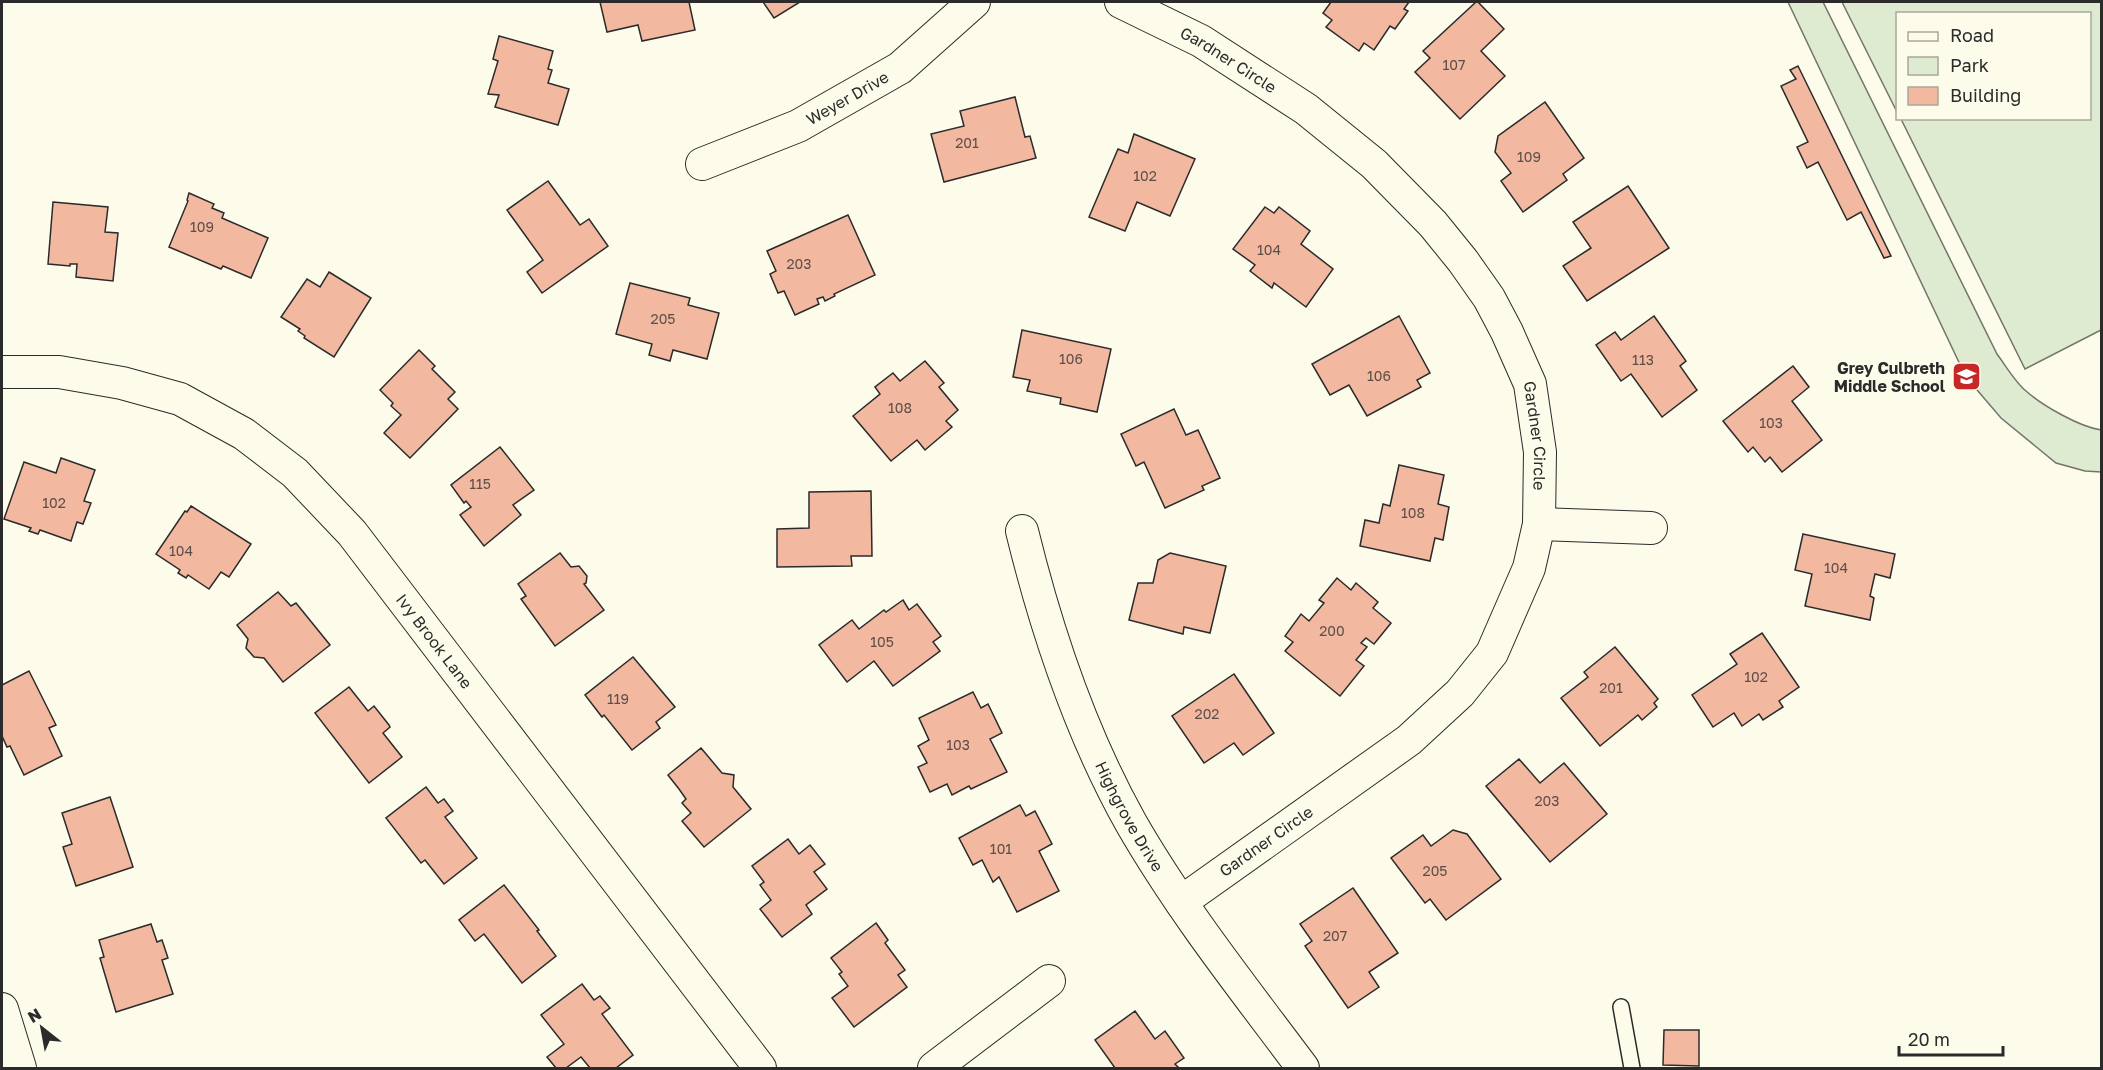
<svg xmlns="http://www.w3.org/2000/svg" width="2103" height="1070" viewBox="0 0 2103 1070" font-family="'Golos Text',sans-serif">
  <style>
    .green { fill: #deebd1; stroke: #74746e; stroke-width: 1.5 }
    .building { fill: #f2b8a0; stroke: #2b2b2b; stroke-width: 1.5 }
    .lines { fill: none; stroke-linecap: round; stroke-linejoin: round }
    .lane-casing { stroke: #2b2b2b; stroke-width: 18 }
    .street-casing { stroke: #2b2b2b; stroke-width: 34 }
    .lane { stroke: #fdfbea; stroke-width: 15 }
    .street { stroke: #fdfbea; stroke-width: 32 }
    .labels { text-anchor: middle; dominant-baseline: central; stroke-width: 4.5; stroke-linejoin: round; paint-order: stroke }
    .number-label { font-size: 14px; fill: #5d4e48 }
    .street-label { font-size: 16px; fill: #2b2b2b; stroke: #fdfbea }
    .poi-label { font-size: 16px; font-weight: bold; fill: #2b2b2b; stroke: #fdfbea; text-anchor: end }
  </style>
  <rect width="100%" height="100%" fill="#fdfbea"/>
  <!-- green -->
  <g class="green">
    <path d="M 1788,2 L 1823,2 L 1997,354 C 2006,366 2015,382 2026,391 C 2043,406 2080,427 2101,430 L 2101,472 L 2085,471 L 2056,463 L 2001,418 L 1966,377 Z"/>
    <polygon points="1842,2 2101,2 2101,330 2025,369 1901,119 2090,118 2090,14 1898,14 1897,112"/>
  </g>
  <!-- building -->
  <g class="building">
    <polygon points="600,2 689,2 695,30 642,41 638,25 607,32"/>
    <polygon points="763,2 800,2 774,18"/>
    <polygon points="1331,2 1409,2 1404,9 1408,11 1395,29 1390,26 1374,50 1364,43 1359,51 1326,27 1332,20 1323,13"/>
    <polygon points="1476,2 1478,2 1504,29 1481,51 1505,76 1460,119 1415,72 1430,58 1423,51"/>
    <polygon points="499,36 553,51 548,69 552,70 548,83 569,89 558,125 495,107 499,95 488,94 498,61 493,59"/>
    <polygon points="1798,66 1891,256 1884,258 1861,212 1847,220 1818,162 1807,168 1797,147 1808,142 1781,86 1796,79 1790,70"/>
    <polygon points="1015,97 1025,137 1030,136 1036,158 944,182 931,134 964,126 960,111"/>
    <polygon points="1545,102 1584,158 1563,174 1567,180 1523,212 1501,181 1511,173 1495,152 1498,136"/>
    <polygon points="1134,134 1195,159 1170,216 1137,202 1125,231 1089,217 1118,149 1128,153"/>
    <polygon points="548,181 580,225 589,219 608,246 542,293 527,272 543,260 507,210"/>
    <polygon points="1628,186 1669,248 1587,301 1563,266 1591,248 1573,222"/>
    <polygon points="189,193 214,204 212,208 224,213 222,218 268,238 251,278 223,266 221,269 169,247 188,201 187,200"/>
    <polygon points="53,202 108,207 105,232 118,233 113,281 76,277 77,264 70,264 70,266 48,264"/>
    <polygon points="1265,207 1274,213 1279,207 1310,231 1301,244 1333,269 1306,307 1274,283 1272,288 1250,271 1255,265 1233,249"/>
    <polygon points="848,215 875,275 834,294 835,296 825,301 823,297 817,299 819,304 795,315 784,291 778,293 770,274 776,271 767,251"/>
    <polygon points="329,272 371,298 334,357 304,338 305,336 298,331 300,329 281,317 307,279 320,287"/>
    <polygon points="630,283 690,298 688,305 719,313 707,359 673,350 670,361 649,355 652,344 616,334"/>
    <polygon points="1399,316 1430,373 1417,380 1421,387 1367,416 1349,385 1330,395 1312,364"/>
    <polygon points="1654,316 1686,361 1680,366 1697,390 1662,417 1631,374 1621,381 1596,345 1615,332 1621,340"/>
    <polygon points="1022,330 1111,349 1097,412 1060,404 1061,398 1027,391 1030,380 1013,377"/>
    <polygon points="419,350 435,366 432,369 455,392 448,399 458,409 410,458 384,433 401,415 391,406 393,403 380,390"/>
    <polygon points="925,361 944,383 939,387 958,410 946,421 952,427 925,450 917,440 891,461 853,416 880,394 875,387 893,373 900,381"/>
    <polygon points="1793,366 1809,387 1792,401 1822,440 1782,472 1770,457 1765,462 1753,447 1748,452 1723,421"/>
    <polygon points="1174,409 1186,435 1198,430 1220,478 1202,486 1204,490 1165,508 1144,462 1136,466 1121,434"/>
    <polygon points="500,447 534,490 513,505 521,515 484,546 460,515 471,507 466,501 464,503 451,485"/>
    <polygon points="61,458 95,470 84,501 91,503 83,524 77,522 71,541 40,530 38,534 29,531 31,528 4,519 24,462 56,473"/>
    <polygon points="1399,465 1444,475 1438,504 1449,507 1443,540 1435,538 1430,561 1360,546 1365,520 1379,523 1383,504 1390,506"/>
    <polygon points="871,491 872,556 851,556 852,566 777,567 777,529 809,528 809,492"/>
    <polygon points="191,506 251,544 229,577 221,572 209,589 188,575 186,578 178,573 180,570 156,554 185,511 187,512"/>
    <polygon points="1803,534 1895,554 1890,578 1875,574 1870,596 1874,598 1870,620 1805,606 1812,574 1795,570"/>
    <polygon points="560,553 571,567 579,566 587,576 586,583 584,584 604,610 555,646 521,599 526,596 518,584"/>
    <polygon points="1170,553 1226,566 1210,633 1184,627 1183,634 1129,620 1138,583 1153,583 1158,560"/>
    <polygon points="1337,578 1351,590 1356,583 1378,602 1373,608 1391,623 1374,644 1366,638 1361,643 1367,647 1356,660 1364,666 1340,696 1285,651 1293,642 1285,636 1301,614 1309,621 1324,603 1319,600"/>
    <polygon points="278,592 291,606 296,603 330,645 283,682 264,658 254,657 246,648 248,639 237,625"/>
    <polygon points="903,600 909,610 917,604 941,636 933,642 940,651 893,686 874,661 847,682 819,645 852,620 859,629 884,610 886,612"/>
    <polygon points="1762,633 1799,687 1779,701 1783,707 1763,720 1759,714 1742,726 1734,713 1713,727 1692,695 1737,664 1730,654"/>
    <polygon points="1615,647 1658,699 1654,703 1657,707 1642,720 1638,715 1600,746 1561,698 1588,677 1584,672"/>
    <polygon points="633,657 675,707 656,722 660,728 632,750 604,715 602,717 585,695"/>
    <polygon points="29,671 56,725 49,728 62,756 24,775 10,746 7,747 2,736 2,685"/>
    <polygon points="1234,674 1274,733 1243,755 1234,743 1204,763 1172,716"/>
    <polygon points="349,687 368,711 374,706 389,725 390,727 383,733 402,757 369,783 315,713"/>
    <polygon points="973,692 981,708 988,704 1002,733 990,739 1007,772 971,789 969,786 952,795 947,784 930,792 918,767 927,763 918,746 929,740 919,718"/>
    <polygon points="701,748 722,773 734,775 733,787 751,809 704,847 682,821 691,813 682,803 686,799 679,789 668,775"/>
    <polygon points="1519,759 1540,783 1564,763 1607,814 1550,862 1486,786"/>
    <polygon points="426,787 438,803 444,799 453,811 445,817 477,858 444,884 425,860 421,863 386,818"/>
    <polygon points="110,797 133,867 76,886 63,847 72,844 62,813"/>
    <polygon points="1020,805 1026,816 1035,811 1052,844 1039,851 1059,891 1017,912 999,877 993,882 982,860 973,865 959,838"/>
    <polygon points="1453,830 1467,834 1501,879 1446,920 1430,899 1425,903 1391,858 1423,835 1431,846"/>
    <polygon points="788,839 799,854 810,845 825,864 814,872 827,889 806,905 812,914 782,937 760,909 771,900 760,885 764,882 752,866"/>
    <polygon points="504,885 539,930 537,931 556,956 522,983 484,934 475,941 459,920"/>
    <polygon points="1353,888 1398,953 1369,972 1379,987 1348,1008 1305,946 1312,941 1300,924"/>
    <polygon points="876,923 888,940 885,943 905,970 898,975 907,987 854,1027 832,998 848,986 839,974 842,972 831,958"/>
    <polygon points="151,924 157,942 162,940 168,958 162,960 173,994 116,1012 100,958 104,957 99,940"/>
    <polygon points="582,984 594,1000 600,996 610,1008 602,1014 633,1055 616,1068 590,1068 581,1057 566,1068 556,1068 547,1057 564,1044 541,1015"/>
    <polygon points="1135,1011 1155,1039 1165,1031 1184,1058 1175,1064 1179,1068 1115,1068 1095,1040"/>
    <polygon points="1664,1030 1699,1030 1699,1066 1663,1065"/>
  </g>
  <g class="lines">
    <defs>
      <polyline id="lane" points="1621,1007 1632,1068"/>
      <g id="street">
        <path id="s1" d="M 1121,2 L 1201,41 L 1306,109 L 1374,164 L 1433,224 L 1463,261 L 1489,298 L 1507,332 L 1530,384 L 1540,452 L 1539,524 L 1529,568 L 1492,653 L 1460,693 L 1409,740 L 1181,902"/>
        <path id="s2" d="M 702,164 L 798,126 L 900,68 L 974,2"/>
        <path id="s3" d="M 2,372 L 59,372 L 122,383 L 180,399 L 244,434 L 295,473 L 352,533 L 760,1068"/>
        <polyline points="1539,524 1651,528"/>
        <path id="s4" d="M 1022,531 C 1047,633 1080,732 1131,823 C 1181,910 1244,989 1303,1068"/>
        <polyline points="2,1009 20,1068"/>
        <polyline points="934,1068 1049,981"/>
      </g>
    </defs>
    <!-- lane casing -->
    <use href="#lane" class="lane-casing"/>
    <!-- street casing -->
    <use href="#street" class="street-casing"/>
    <!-- lane -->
    <use href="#lane" class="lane"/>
    <!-- street -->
    <use href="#street" class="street"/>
  </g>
  <!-- icons -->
  <defs>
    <symbol id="school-square" viewBox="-11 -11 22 22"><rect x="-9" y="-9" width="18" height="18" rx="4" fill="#c62828" stroke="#fdfbea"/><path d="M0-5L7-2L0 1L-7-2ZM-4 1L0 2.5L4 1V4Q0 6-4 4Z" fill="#fff"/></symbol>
  </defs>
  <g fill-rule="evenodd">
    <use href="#school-square" x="1950" y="360" width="33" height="33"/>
  </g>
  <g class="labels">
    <!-- number labels -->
    <g class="number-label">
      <text x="1454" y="64">107</text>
      <text x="967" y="142">201</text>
      <text x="1529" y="156">109</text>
      <text x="1145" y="175">102</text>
      <text x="202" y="226">109</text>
      <text x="1269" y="249">104</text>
      <text x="799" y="263">203</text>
      <text x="663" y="318">205</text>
      <text x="1071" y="358">106</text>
      <text x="1643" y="359">113</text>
      <text x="1379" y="375">106</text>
      <text x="900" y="407">108</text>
      <text x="1771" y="422">103</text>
      <text x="480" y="483">115</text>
      <text x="54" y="502">102</text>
      <text x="1413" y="512">108</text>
      <text x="181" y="550">104</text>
      <text x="1836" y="567">104</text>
      <text x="1332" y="630">200</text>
      <text x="882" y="641">105</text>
      <text x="1756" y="676">102</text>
      <text x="1611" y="687">201</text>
      <text x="618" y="698">119</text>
      <text x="1207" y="713">202</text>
      <text x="958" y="744">103</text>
      <text x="1547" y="800">203</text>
      <text x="1001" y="848">101</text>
      <text x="1435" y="870">205</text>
      <text x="1335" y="935">207</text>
    </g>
    <!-- street labels -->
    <g class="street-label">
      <text stroke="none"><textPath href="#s1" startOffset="122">Gardner Circle</textPath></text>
      <text stroke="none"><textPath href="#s2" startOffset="160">Weyer Drive</textPath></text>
      <text stroke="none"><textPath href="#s1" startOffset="626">Gardner Circle</textPath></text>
      <text stroke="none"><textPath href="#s3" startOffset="537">Ivy Brook Lane</textPath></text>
      <text stroke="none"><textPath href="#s4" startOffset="306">Highgrove Drive</textPath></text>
      <text transform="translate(1266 841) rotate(-35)">Gardner Circle</text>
    </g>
    <!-- poi labels -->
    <g class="poi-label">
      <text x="1945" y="368">Grey Culbreth<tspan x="1945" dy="18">Middle School</tspan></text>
    </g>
  </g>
  <!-- border -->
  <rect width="2103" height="1070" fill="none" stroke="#2b2b2b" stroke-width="6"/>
  <!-- legend -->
  <rect x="1896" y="12" width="195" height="108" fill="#fdfbea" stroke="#a9a89e" stroke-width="1.5"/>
  <rect x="1908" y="32" width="30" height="9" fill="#fdfbea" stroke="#a9a89e" stroke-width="1.5"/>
  <text x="1950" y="42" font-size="18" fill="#2b2b2b">Road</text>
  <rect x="1908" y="57" width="30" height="18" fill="#deebd1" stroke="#a9a89e" stroke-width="1.5"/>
  <text x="1950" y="72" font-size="18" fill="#2b2b2b">Park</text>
  <rect x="1908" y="87" width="30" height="18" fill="#f2b8a0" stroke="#a9a89e" stroke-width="1.5"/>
  <text x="1950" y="102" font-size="18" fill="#2b2b2b">Building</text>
  <!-- north arrow -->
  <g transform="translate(42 1028) rotate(329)" stroke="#fdfbea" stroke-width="4.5" paint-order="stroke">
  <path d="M0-4.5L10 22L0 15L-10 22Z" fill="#2b2b2b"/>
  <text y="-9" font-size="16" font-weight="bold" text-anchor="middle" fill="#2b2b2b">N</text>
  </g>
  <!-- scale -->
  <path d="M1899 1046v9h104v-9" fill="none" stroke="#2b2b2b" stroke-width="3"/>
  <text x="1908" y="1046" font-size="18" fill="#2b2b2b" stroke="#fdfbea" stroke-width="4.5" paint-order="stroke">20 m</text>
</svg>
